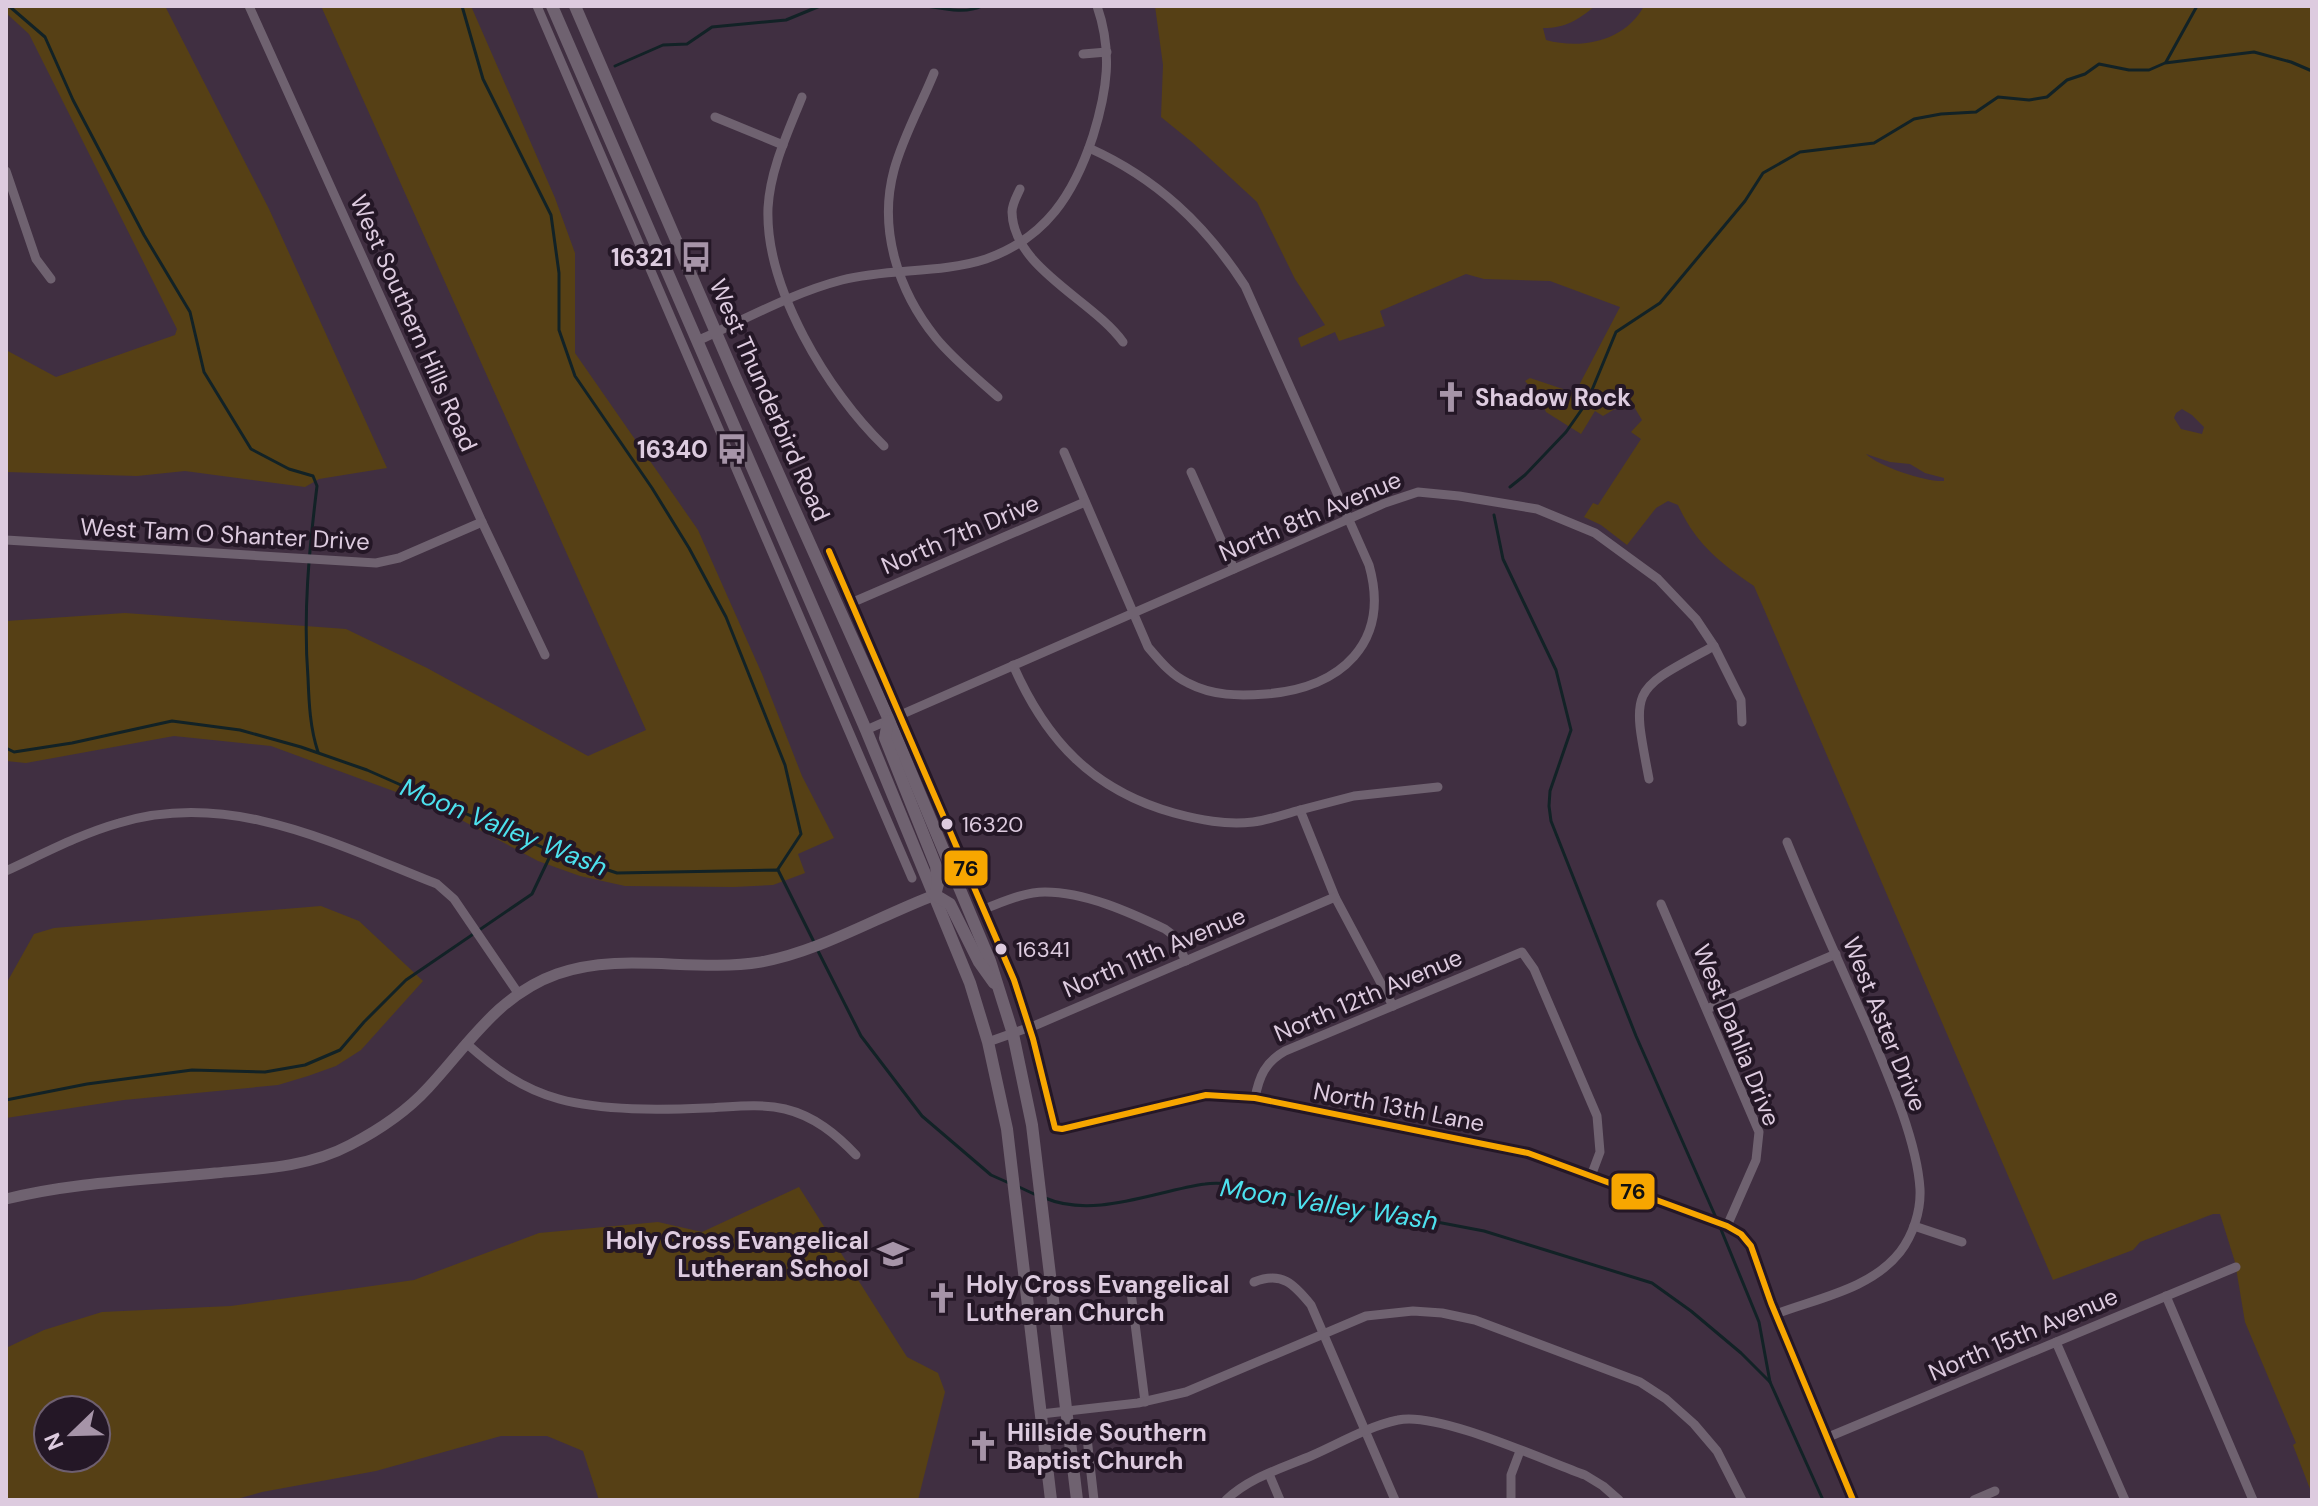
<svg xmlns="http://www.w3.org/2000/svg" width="2318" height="1506" viewBox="0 0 2318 1506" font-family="'DM Sans',sans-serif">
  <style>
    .green { fill: #564015; fill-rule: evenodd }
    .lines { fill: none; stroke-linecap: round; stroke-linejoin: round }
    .stream { stroke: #122226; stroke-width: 3 }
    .minor { stroke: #6f6270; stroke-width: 9 }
    .tertiary { stroke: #6f6270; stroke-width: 11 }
    .secondary { stroke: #6f6270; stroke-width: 12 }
    .bus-1-casing { stroke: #241726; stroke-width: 12 }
    .bus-1 { stroke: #f7a600; stroke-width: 6 }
    .bus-dot { fill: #ddcbdf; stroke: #241726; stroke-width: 3 }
    .labels { text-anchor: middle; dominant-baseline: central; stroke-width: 8; stroke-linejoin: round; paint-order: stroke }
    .bus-label { font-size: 22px; fill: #ddcbdf; stroke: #241726; text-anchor: start }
    .poi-label { font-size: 24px; font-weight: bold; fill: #ddcbdf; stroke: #241726; text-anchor: end }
    .street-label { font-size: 24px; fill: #ddcbdf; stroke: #241726 }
    .water-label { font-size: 26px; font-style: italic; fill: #4de1ee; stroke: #241726 }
    .line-badge { stroke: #241726; stroke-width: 3 }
    .pale-badge-label { font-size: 22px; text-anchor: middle; font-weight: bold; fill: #111 }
  </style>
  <rect width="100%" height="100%" fill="#402f41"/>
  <!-- green -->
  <g class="green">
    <polygon points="6,6 165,6 269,209 387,468 319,479 305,487 185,471 137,476 6,472 6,350 56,377 175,335 177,329 29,34 6,13"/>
    <polygon points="321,6 471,6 555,198 575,253 575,353 698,530 762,674 802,776 834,838 798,854 805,873 773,885 734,887 625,886 580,876 538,861 437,807 271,746 174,736 26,763 6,761 6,621 125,613 346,629 427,668 588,756 646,730"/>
    <path d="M 1155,6 L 1595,6 C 1578,20 1566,28 1543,28 L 1546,40 C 1582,50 1625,41 1644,6 L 2312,6 L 2312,1494 L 2293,1445 L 2296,1443 L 2245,1322 L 2235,1262 L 2220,1214 L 2213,1214 L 2140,1242 L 2133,1250 L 2053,1280 L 1754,586 C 1719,562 1696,544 1678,505 L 1668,501 L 1656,508 L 1627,545 L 1601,525 L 1584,517 L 1593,503 L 1598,505 L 1641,439 L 1631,432 L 1642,420 L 1630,400 L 1603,416 L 1595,411 L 1581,434 L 1546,412 L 1541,400 L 1525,381 L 1530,378 L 1575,393 L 1620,307 L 1550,281 L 1484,279 L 1466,274 L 1380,311 L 1385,326 L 1339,341 L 1335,332 L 1301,347 L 1298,338 L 1325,325 L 1295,279 L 1257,202 L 1193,143 L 1161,117 L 1163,65 ZM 2182,409 L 2192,415 L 2204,427 L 2202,434 L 2181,429 L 2174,418 L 2176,413 ZM 1866,454 L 1890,462 L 1910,464 L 1925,473 L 1944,478 L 1944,481 C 1925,482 1880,467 1866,454 Z"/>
    <polygon points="321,906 359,921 423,981 361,1050 336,1066 308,1076 278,1085 124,1100 6,1118 6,984 34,934 54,928"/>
    <path d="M 799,1187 L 907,1357 L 938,1373 L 945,1392 L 918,1500 L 599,1500 L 583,1451 L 547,1436 L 501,1436 L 376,1471 L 262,1492 L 233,1500 L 6,1500 L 6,1348 L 44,1330 L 102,1312 L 231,1306 L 414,1280 L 539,1233 L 658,1222 L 702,1232 ZM 48,1410 L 96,1410 L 96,1458 L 48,1458 Z"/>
  </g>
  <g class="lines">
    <!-- stream -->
    <g class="stream">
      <path d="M 9,6 L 45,37 L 73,100 L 144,235 L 190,312 L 204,372 L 251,449 L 289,469 L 313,476 L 317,486 C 309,551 303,613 308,678 C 309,703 310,728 318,752"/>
      <polyline points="462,6 483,79 551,215 559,273 559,330 575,376 652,488 689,548 726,617 785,765 801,834 778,869"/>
      <path d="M 927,6 C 945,9 966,14 982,6"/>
      <polyline points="2166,62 2197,6"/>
      <polyline points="615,66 663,45 687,44 712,27 786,20 820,6"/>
      <polyline points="1510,487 1525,475 1566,432 1587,402 1616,332 1660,303 1745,201 1763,173 1800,152 1874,143 1914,119 1941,114 1976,112 1998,97 2029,100 2047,97 2067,80 2085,74 2099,64 2129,70 2149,70 2165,63 2254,52 2291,62 2312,71"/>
      <polyline points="1494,515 1503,559 1556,670 1571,730 1550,791 1549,806 1551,821 1636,1036 1717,1220"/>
      <polyline points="6,748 14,752 72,743 172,721 240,730 301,747 367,770 553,852 617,873 778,870 814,942"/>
      <polyline points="817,949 861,1036 922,1116 991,1175 1009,1183"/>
      <polyline points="6,1100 87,1084 192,1070 265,1072 305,1065 340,1050 364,1022 406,980 532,894 552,852"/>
      <polyline points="1019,1187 1034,1194"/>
      <path d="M 1045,1198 C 1094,1219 1155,1191 1205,1184 C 1217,1182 1231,1184 1243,1185 L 1484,1231 L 1652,1283 L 1691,1311 L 1741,1353 L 1770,1382 L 1823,1500"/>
      <polyline points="1720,1227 1759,1322 1770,1382"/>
    </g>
    <!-- minor -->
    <g class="minor">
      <polyline points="249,6 482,522 545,655"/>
      <polyline points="537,6 912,878"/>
      <polyline points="1083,54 1107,52"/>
      <path d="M 934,73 C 921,105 903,137 894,170 C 878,229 898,291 936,338 C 954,360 977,378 998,397"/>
      <path d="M 802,97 C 788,132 770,170 768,208 C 765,288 828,392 884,446"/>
      <polyline points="715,117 783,145"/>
      <polyline points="6,171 36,259 51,279"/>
      <path d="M 1020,189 C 1017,196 1012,204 1012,212 C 1013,268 1093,300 1123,342"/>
      <path d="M 697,341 C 744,320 792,293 842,280 C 889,268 940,274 986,259 C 1046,238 1074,194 1093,136 C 1107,91 1113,52 1097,6"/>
      <path d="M 1064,452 L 1148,647 C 1160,661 1171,675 1188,683 C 1213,696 1239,696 1266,694 C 1341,688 1391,643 1369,565 L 1245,286 C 1205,224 1156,178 1089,148"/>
      <polyline points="1191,472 1234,569"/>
      <polyline points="6,540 376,563 399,558 482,522"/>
      <polyline points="829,551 1014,980 1033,1039 1055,1128 1062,1129 1206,1095 1255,1098 1528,1153 1727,1226 1741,1234 1751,1246 1771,1303 1853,1500"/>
      <polyline points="851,603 1085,502"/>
      <path d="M 1013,665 C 1046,740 1092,790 1174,813 C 1200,820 1225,825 1253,822 C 1269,820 1285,814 1300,810 L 1335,897 L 1393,1006"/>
      <polyline points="866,730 1385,503 1418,492 1459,496 1537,509 1595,533 1658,579 1696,619 1714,646 1741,700 1742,722"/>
      <path d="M 1649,779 C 1631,686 1631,691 1714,646"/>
      <polyline points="1300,810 1354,796 1438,787"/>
      <path d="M 6,871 C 43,854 80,834 119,823 C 230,789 335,844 437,884 L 454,899 L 518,993"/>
      <polyline points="1661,904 1759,1132 1756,1160 1727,1226"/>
      <path d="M 984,909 C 1003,902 1024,892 1045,892 C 1085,892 1129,912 1165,929 L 1173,935 L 1186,961"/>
      <polyline points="1707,1009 1836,954"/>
      <polyline points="988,1042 1036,1025 1335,897"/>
      <path d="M 466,1043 C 495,1069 522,1089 559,1099 C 603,1111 661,1110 706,1108 C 732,1107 759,1103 785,1109 C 814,1116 836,1134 856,1155"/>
      <path d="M 1255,1098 C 1259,1077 1265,1062 1285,1051 L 1522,952 L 1534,969 L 1597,1116 L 1600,1152 L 1591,1176"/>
      <polyline points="1914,1226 1962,1242"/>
      <path d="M 1254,1282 C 1282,1271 1294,1284 1311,1305 L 1395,1500"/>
      <polyline points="1131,1292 1145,1402"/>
      <polyline points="2166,1296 2253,1500"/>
      <path d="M 1776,1314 C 1818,1298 1871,1289 1900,1252 C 1913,1235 1921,1211 1920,1189 C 1917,1141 1889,1077 1870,1032 C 1842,969 1813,906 1787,842"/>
      <polyline points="2056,1342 2125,1500"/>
      <polyline points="1041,1414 1138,1403 1186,1392 1366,1316 1413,1311 1442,1313 1475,1320 1640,1382 1666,1399 1694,1424 1717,1451 1742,1500"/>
      <polyline points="1086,1429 1094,1500"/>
      <polyline points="1826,1438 2236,1267"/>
      <polyline points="1269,1474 1280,1500"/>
      <path d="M 1226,1500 C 1250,1477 1283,1468 1313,1455 C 1340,1443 1369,1426 1398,1420 C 1437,1411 1543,1460 1585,1475 L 1603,1486 L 1619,1500"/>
      <polyline points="1511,1500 1511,1475 1520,1451"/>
      <polyline points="1974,1500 1995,1491"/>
    </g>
    <!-- tertiary -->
    <path class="tertiary" d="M 6,1199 C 74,1182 146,1180 215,1173 C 261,1169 309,1167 350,1145 C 379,1130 406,1112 428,1088 C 468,1045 498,995 557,974 C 622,951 693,973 761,962 C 819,952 879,916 935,895"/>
    <!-- secondary -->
    <g class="secondary">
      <polyline points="552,6 866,730 970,983 988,1042 1007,1129 1051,1500"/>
      <polyline points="575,6 736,379 889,720 990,961 1013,1034 1032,1125 1077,1500"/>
      <polyline points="888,721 885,738 936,866 938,884 935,895 950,904 979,962 994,983"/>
    </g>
    <defs>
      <polyline id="bus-1" points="829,551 1014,980 1033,1039 1055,1128 1062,1129 1206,1095 1255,1098 1528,1153 1727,1226 1741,1234 1751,1246 1771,1303 1853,1500"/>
    </defs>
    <!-- bus-1 casing -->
    <use href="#bus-1" class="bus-1-casing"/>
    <!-- bus-1 -->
    <use href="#bus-1" class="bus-1"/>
  </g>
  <!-- icons -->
  <defs>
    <symbol id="bus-bare" viewBox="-9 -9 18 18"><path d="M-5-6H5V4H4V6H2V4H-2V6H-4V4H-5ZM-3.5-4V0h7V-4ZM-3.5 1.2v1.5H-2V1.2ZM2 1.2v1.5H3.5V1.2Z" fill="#a694a8" stroke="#241726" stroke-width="2.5" paint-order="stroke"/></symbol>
    <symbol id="church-bare" viewBox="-9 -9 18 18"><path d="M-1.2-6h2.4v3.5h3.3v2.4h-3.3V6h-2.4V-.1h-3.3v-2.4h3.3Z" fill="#a694a8" stroke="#241726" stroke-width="2.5" paint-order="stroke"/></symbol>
    <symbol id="school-bare" viewBox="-9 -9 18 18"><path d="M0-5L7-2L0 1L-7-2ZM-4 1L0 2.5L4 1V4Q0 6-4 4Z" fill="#a694a8" stroke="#241726" stroke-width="2.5" paint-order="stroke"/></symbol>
  </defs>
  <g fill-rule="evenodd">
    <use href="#bus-bare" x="674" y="235" width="44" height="44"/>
    <use href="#church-bare" x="1429" y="375" width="44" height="44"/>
    <use href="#bus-bare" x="710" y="427" width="44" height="44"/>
    <use href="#school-bare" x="871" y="1232" width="44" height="44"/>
    <use href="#church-bare" x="920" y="1276" width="44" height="44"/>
    <use href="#church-bare" x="961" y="1424" width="44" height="44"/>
  </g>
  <!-- markers -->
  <g class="bus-dot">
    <circle cx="947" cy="824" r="7"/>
    <circle cx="1001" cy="949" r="7"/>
  </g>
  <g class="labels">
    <!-- bus labels -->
    <g class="bus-label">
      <text x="962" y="824">16320</text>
      <text x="1016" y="949">16341</text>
    </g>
    <!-- poi labels -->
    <g class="poi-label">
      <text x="672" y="257">16321</text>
      <text x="1475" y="397" text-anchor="start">Shadow Rock</text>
      <text x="708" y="449">16340</text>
      <text x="869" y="1240">Holy Cross Evangelical<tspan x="869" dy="28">Lutheran School</tspan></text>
      <text x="966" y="1284" text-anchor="start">Holy Cross Evangelical<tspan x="966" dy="28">Lutheran Church</tspan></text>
      <text x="1007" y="1432" text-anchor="start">Hillside Southern<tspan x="1007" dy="28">Baptist Church</tspan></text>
    </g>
    <!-- street labels -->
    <g class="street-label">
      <text transform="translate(414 323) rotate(66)">West Southern Hills Road</text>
      <text transform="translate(770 400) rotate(66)">West Thunderbird Road</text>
      <text transform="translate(1310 516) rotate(-23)">North 8th Avenue</text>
      <text transform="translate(225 534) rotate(3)">West Tam O Shanter Drive</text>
      <text transform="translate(960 534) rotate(-23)">North 7th Drive</text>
      <text transform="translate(1154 952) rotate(-23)">North 11th Avenue</text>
      <text transform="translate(1368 995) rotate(-23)">North 12th Avenue</text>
      <text transform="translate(1885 1024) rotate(68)">West Aster Drive</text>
      <text transform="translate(1737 1035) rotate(68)">West Dahlia Drive</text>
      <text transform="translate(1399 1107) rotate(11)">North 13th Lane</text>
      <text transform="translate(2023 1334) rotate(-23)">North 15th Avenue</text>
    </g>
    <!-- water labels -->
    <g class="water-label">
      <text transform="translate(504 827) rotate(22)">Moon Valley Wash</text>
      <text transform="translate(1329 1204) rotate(9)">Moon Valley Wash</text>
    </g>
  </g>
  <g class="line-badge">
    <rect x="943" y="849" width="46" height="38" rx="8" fill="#f7a600"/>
    <rect x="1610" y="1172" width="46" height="39" rx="8" fill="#f7a600"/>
  </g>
  <g class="pale-badge-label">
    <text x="966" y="876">76</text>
    <text x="1633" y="1199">76</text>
  </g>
  <!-- border -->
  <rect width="2318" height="1506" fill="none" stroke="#ddcbdf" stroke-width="16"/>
  <!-- north arrow -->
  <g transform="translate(72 1434) rotate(247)"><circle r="38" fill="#241726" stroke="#6e5f70" stroke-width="2"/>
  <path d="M0-6L14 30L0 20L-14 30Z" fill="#a694a8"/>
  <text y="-12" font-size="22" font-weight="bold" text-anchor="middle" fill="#ddcbdf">N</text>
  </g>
</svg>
